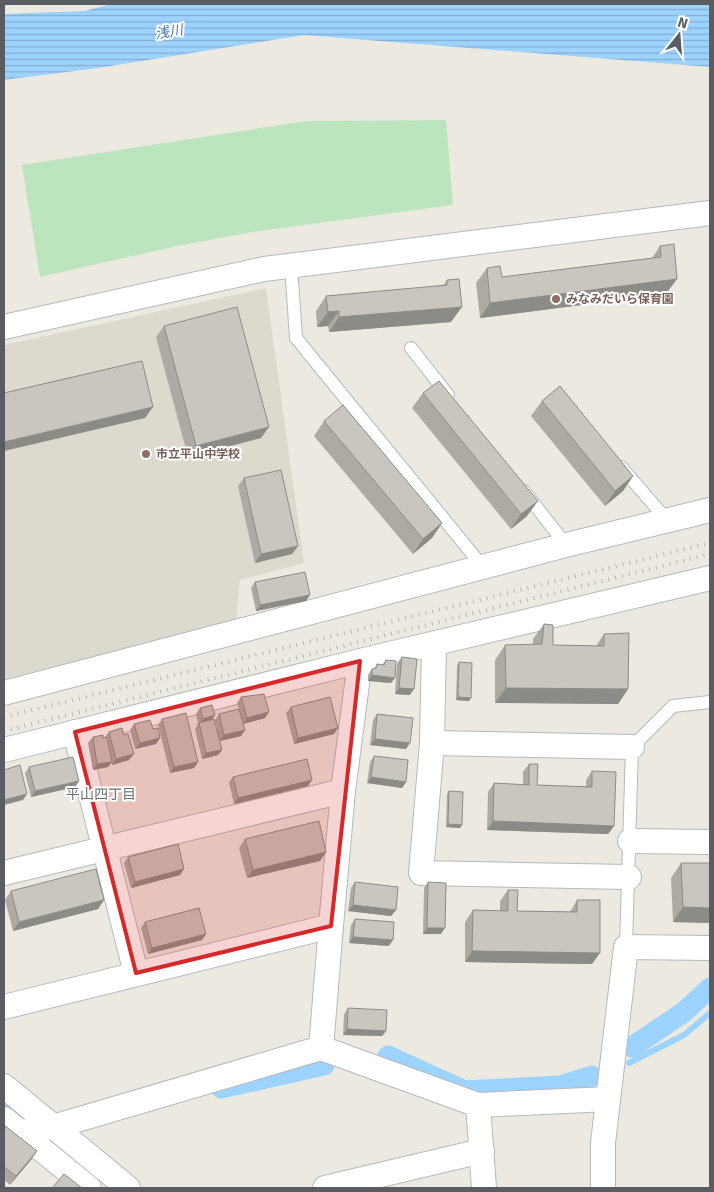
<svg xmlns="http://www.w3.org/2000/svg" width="714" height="1192" viewBox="0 0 714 1192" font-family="Signika,'Noto Sans JP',sans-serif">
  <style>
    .education { fill: #dcd9ce }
    .green { fill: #bce4bd }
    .water { fill: url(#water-rules) }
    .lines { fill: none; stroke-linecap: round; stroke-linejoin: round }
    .stream { stroke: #9dd3ff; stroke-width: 6 }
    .canal { stroke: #9dd3ff; stroke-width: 21 }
    .service-casing { stroke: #b6b8bd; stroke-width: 14 }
    .minor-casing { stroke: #b6b8bd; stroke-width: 26 }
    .service { stroke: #fff; stroke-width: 12 }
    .minor { stroke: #fff; stroke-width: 24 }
    .rail { stroke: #b2b3b3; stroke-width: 4; stroke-dasharray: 1 6; stroke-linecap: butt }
    .wall { fill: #adaaa4 }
    .shaded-wall { fill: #8d8b86 }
    .building { fill: #c9c6bf; stroke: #8d8b86 }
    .marked { fill: #d62828; fill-opacity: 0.2; stroke: #d62828; stroke-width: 4; stroke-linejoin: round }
    .education-dot { fill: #8d6e63; stroke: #fff; stroke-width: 2 }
    .labels { text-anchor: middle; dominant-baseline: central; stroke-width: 4; stroke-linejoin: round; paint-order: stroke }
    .education-label { font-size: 12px; font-weight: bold; fill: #785e54; stroke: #fff; text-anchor: start }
    .water-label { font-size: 14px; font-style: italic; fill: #3e79b9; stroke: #fff }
    .neighbourhood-label { font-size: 14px; fill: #6a6f73; stroke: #fff }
  </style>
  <defs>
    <pattern id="water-rules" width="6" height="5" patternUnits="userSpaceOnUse" patternTransform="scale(1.25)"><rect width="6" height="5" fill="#9dd3ff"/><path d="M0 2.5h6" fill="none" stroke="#83aed2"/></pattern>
  </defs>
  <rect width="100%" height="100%" fill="#eceae0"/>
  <!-- education -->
  <polygon class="education" points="266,288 304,563 240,580 236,622 4,679 4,345"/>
  <!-- green -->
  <polygon class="green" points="446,120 453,205 259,231 177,246 40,277 22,165 306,121"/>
  <!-- water -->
  <polygon class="water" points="112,4 710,4 710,67 304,35 98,68 4,80 4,14 84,11"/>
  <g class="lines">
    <!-- stream -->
    <polyline class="stream" points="629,1063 684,1035 710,1013"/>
    <!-- canal -->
    <g class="canal">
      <polyline points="632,1047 684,1012 710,988"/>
      <polyline points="388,1056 465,1091 560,1086 592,1076"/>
      <polyline points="221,1088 324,1065"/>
      <polyline points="4,1101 8,1104"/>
    </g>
    <defs>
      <g id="service">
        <polyline points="291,265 296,338 483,567"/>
        <polyline points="411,348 448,395"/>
        <polyline points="621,467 667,520"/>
        <polyline points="524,491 566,545"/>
        <polyline points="626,947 632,747 673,706 710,702"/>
      </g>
      <g id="minor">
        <polyline points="4,327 264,269 710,213"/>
        <polyline points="434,644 432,743 421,873 629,877"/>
        <polyline points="4,693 566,545 710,510"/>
        <polyline points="75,732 136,973"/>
        <polyline points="432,743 632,747"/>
        <polyline points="4,750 360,661 710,578"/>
        <polyline points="630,841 710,842"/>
        <polyline points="4,873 343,791 360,661"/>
        <polyline points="331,926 343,791"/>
        <polyline points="4,1007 331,926 321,1048"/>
        <polyline points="4,1086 128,1188"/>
        <polyline points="478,1105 484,1188"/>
        <polyline points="4,1119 89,1188"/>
        <polyline points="21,1132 53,1127 321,1048 478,1105 608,1099"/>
        <polyline points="325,1188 482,1151"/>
        <polyline points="603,1188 603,1143 626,947 710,948"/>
      </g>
    </defs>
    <!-- service casing -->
    <use href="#service" class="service-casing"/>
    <!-- minor casing -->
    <use href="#minor" class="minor-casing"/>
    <!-- service -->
    <use href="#service" class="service"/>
    <!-- minor -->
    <use href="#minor" class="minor"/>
    <!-- rail -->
    <g class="rail">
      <polyline points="4,717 710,543"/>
      <polyline points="4,731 710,554"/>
    </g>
  </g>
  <!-- wall -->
  <g class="wall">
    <polygon points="660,246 666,294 480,318 476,283 487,268 502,277 652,258"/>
    <polygon points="447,280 451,322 329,332 328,326 317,327 316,311 326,296 443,286"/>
    <polygon points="164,326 261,438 188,457 156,337"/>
    <polygon points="423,393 527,516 511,529 412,408"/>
    <polygon points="542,401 633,476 623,491 605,506 531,416"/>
    <polygon points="324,421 442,523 432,538 413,554 314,436"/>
    <polygon points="244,478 298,546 292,554 255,563 238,486"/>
    <polygon points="255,582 306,601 256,611 251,588"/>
    <polygon points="544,624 553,645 596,646 604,634 628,689 618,704 495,703 495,660 505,645 533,644 533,639"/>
    <polygon points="402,657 410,695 395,694 397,663"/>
    <polygon points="386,660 391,683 368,681 368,675 372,669 374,669 377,664 383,664"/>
    <polygon points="459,662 469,701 456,700 457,665"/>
    <polygon points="241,697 265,718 243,724 245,730 241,736 220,741 218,755 202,759 195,729 198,723 196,714 200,708 215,715 212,719 218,732 215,720 219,714 239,709 237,703"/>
    <polygon points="291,707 338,728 334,734 294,744 286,713"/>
    <polygon points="377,714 406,749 370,745 373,720"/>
    <polygon points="162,719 198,762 194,768 170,773 158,725"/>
    <polygon points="134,724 153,729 160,738 156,744 135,749 130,730"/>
    <polygon points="109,732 129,760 112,765 111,762 108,767 93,770 88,743 93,737 105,737"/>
    <polygon points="374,756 406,782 402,788 367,783 370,762"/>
    <polygon points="529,764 537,785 586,787 586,780 592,771 614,826 608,834 487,830 488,792 494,783 523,785 523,772"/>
    <polygon points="29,767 79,781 75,787 31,797 25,773"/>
    <polygon points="233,777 308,786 234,804 229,782"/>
    <polygon points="449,791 462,825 460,828 446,827 447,794"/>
    <polygon points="245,839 326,852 320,861 247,878 239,848"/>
    <polygon points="128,857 180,875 131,888 124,863"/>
    <polygon points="681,863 710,923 673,922 671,878"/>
    <polygon points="355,882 396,910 391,916 348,911 351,888"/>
    <polygon points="428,882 441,934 423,934 424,888"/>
    <polygon points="508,890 517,911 570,912 577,900 592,964 465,962 465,922 473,910 500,911 500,901"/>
    <polygon points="11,891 104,900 98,909 13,931 5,900"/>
    <polygon points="355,919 389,946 349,943 351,925"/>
    <polygon points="145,922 206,934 202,940 148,954 141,928"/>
    <polygon points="348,1008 386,1031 382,1036 343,1035 344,1014"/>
    <polygon points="4,1125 37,1151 10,1185 4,1180"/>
  </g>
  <!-- shaded-wall -->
  <g class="shaded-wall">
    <polygon points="677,279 666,294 480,318 490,303"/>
    <polygon points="462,307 451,322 329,332 339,317"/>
    <polygon points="339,311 328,326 317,327 328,312"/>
    <polygon points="153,407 145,418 4,451 4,442"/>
    <polygon points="269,427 261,438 188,457 196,446"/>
    <polygon points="633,476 623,491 605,506 615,491"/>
    <polygon points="538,501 527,516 511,529 521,514"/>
    <polygon points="442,523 432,538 413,554 423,539"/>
    <polygon points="298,546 292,554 255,563 261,554"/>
    <polygon points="310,595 306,601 256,611 260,605"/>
    <polygon points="372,675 395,678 391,683 368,681"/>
    <polygon points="399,688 414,689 410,695 395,694"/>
    <polygon points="506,688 628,689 618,704 495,703"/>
    <polygon points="458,697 471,698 469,701 456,700"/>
    <polygon points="269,712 265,718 243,724 247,718"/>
    <polygon points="215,715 211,721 199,725 203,719"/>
    <polygon points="338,728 334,734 294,744 298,738"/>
    <polygon points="245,730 241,736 220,741 224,735"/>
    <polygon points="160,738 156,744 135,749 140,743"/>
    <polygon points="375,739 410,743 406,749 370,745"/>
    <polygon points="222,750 218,755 202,759 206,753"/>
    <polygon points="134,754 129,760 112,765 116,759"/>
    <polygon points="112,762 108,767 93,770 97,764"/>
    <polygon points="198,762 194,768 170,773 174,767"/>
    <polygon points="371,777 406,782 402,788 367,783"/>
    <polygon points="312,780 308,786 234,804 238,798"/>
    <polygon points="79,781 75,787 31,797 35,791"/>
    <polygon points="27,794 23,800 4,805 4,800"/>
    <polygon points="493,821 614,826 608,834 487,830"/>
    <polygon points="448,824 462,825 460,828 446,827"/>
    <polygon points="326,852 320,861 247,878 253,870"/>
    <polygon points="184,869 180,875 131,888 135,882"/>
    <polygon points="104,900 98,909 13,931 19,922"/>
    <polygon points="353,905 396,910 391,916 348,911"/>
    <polygon points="683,907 710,908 710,923 673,922"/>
    <polygon points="427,928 445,928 441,934 423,934"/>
    <polygon points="206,934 202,940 148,954 152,948"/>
    <polygon points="353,937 393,940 389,946 349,943"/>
    <polygon points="472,951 600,953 592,964 465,962"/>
    <polygon points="347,1029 386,1031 382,1036 343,1035"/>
    <polygon points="37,1151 31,1160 10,1185 16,1176"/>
  </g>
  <!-- building -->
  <g class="building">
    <polygon points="674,244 677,279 490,303 487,268 500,266 502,277 661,257 660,246"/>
    <polygon points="459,279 462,307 339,317 339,311 328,312 326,296 447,285 447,280"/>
    <polygon points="237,307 269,427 196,446 164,326"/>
    <polygon points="142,361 153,407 4,442 4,393"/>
    <polygon points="439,381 538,501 521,514 423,393"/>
    <polygon points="560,386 633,476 615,491 542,401"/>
    <polygon points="343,405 442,523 423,539 324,421"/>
    <polygon points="281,470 298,546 261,554 244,478"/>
    <polygon points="305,572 310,595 260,605 255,582"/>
    <polygon points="544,624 553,625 553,645 604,646 604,634 629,633 628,689 506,688 505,645 542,644"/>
    <polygon points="402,657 417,659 414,689 399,688"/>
    <polygon points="386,660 396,661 395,678 372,675 372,669 376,668 377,664 384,665"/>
    <polygon points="459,662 472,663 471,698 458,697"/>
    <polygon points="264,694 269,712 247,718 241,697"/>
    <polygon points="330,697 338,728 298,738 291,707"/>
    <polygon points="212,705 215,715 203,719 200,708"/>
    <polygon points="239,709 245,730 224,735 219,714"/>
    <polygon points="186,713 198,762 174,767 162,719"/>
    <polygon points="377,714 413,718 410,743 375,739"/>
    <polygon points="214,719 222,750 206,753 199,723"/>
    <polygon points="150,720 153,729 158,728 160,738 140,743 134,724"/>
    <polygon points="122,728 124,735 128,734 134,754 116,759 109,732"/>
    <polygon points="103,735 103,738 107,737 112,762 97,764 93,737"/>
    <polygon points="374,756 408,760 406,782 371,777"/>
    <polygon points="73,757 79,781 35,791 29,767"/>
    <polygon points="307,759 312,780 238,798 233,777"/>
    <polygon points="529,764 538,764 537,785 592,787 592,771 616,772 614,826 493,821 494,783 529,785"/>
    <polygon points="20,765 27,794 4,800 4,770"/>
    <polygon points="449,791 463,792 462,825 448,824"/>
    <polygon points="319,821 326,852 253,870 245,839"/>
    <polygon points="178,844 184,869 135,882 128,857"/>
    <polygon points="681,863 710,863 710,908 683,907"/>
    <polygon points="96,869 104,900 19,922 11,891"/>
    <polygon points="355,882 398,887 396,910 353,905"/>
    <polygon points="428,882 446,883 445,928 427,928"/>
    <polygon points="508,890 518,890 517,911 577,912 577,900 600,900 600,953 472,951 473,910 508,911"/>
    <polygon points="199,908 206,934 152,948 145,922"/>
    <polygon points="355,919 394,922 393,940 353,937"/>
    <polygon points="348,1008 387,1010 386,1031 347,1029"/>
    <polygon points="4,1125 37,1151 16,1176 4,1167"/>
    <polygon points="64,1174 82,1188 52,1188"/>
  </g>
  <!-- marked area -->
  <path class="marked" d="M 360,661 L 331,926 L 136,973 L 75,732 Z"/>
  <!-- markers -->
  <g class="education-dot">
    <circle cx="556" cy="299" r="5"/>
    <circle cx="146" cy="454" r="5"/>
  </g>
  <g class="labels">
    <!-- education labels -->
    <g class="education-label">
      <text x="566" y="299">みなみだいら保育園</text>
      <text x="156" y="454">市立平山中学校</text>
    </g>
    <!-- water labels -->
    <g class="water-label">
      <text transform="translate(169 32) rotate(-10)">浅川</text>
    </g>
    <!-- neighbourhood labels -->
    <g class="neighbourhood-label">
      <text x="101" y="794">平山四丁目</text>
    </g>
  </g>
  <!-- border -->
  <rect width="714" height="1192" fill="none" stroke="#595d61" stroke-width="10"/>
  <!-- north arrow -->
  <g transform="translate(679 35) rotate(17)" stroke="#ffffff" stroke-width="4" paint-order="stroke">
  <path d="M0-4L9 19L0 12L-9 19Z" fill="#595d61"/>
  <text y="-8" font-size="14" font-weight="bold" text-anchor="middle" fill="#595d61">N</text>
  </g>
</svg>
